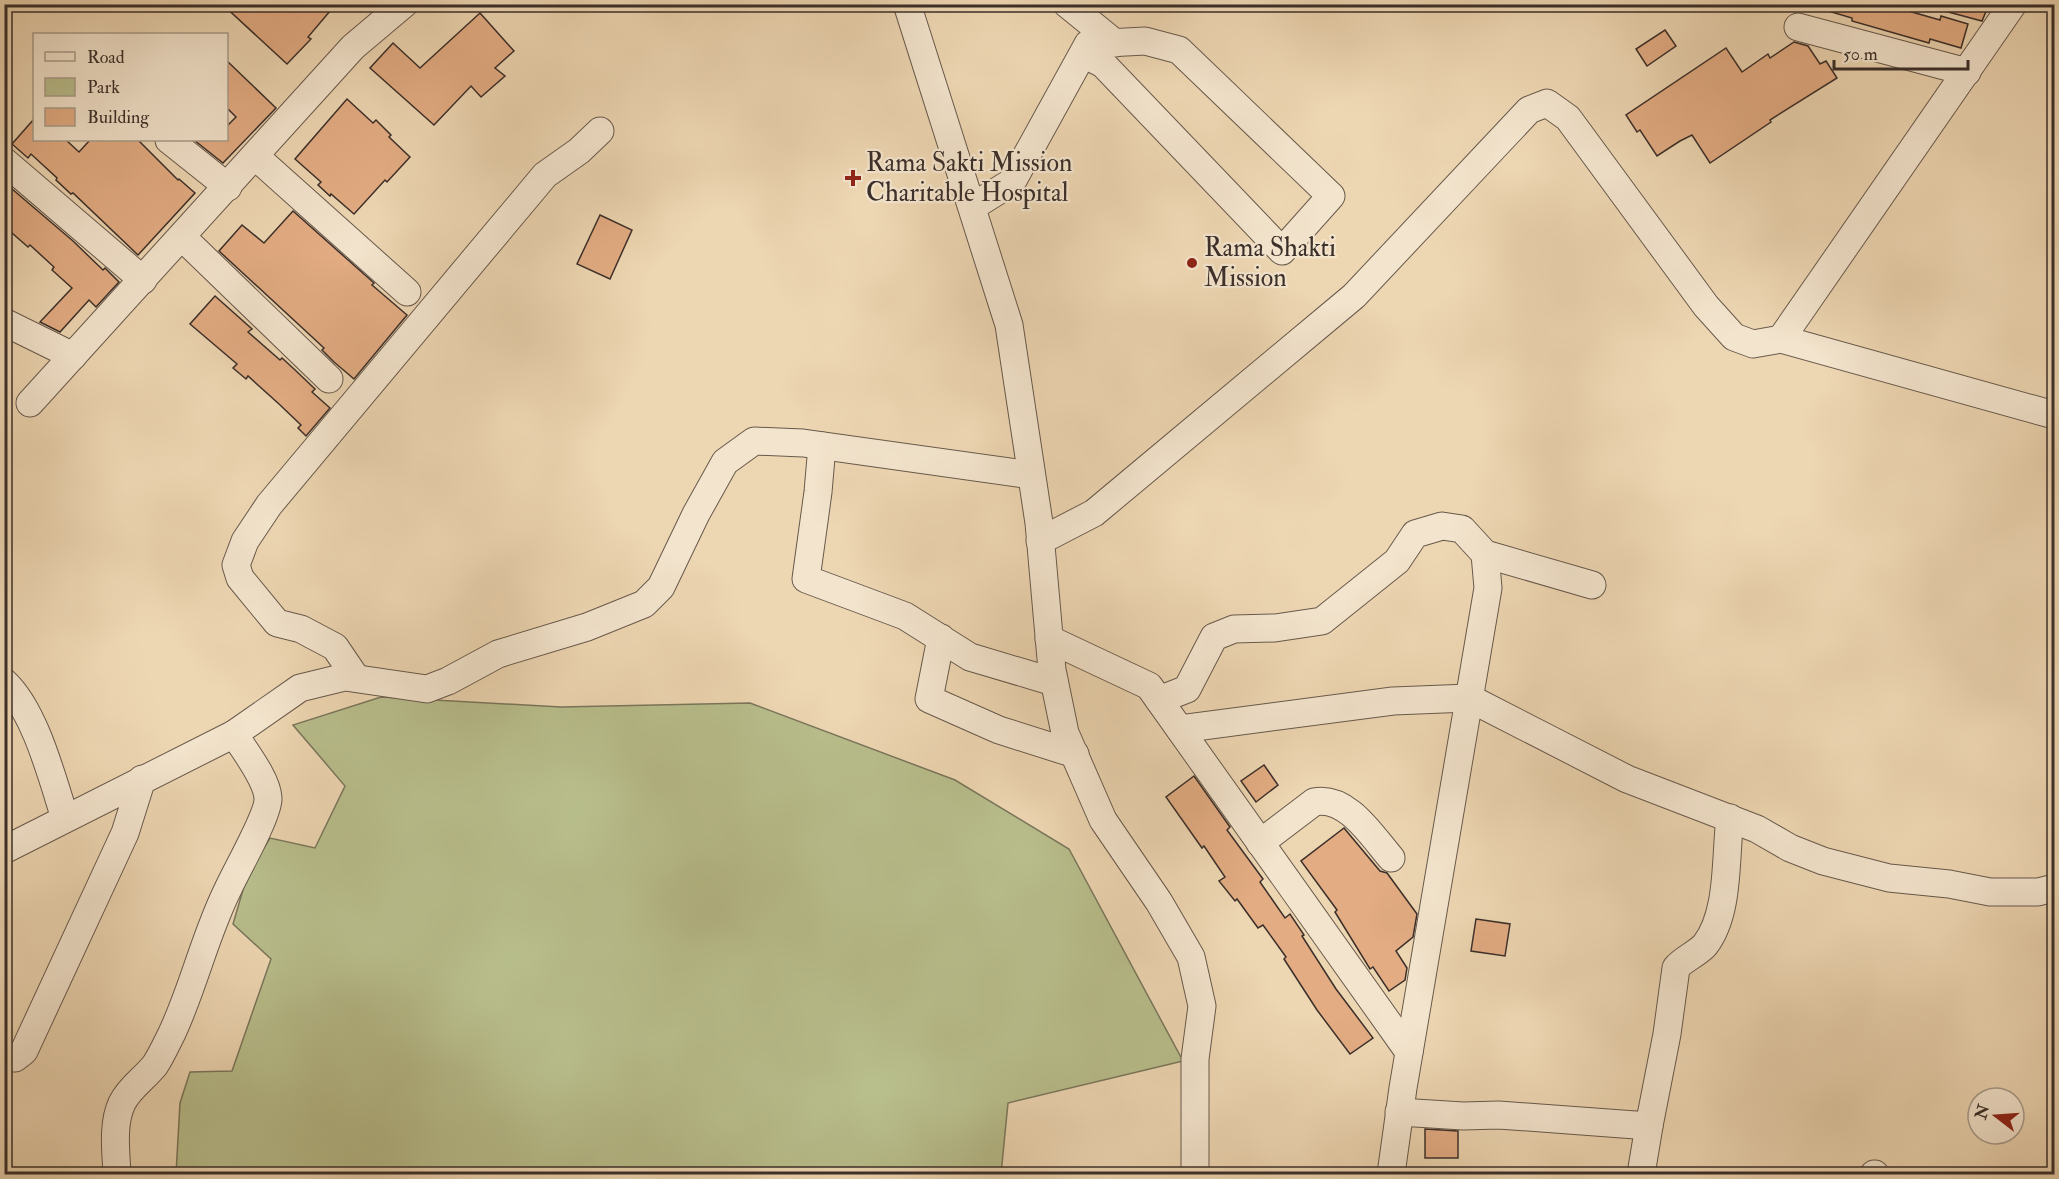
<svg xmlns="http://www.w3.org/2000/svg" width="2059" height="1179" viewBox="0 0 2059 1179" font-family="'IM FELL Double Pica',serif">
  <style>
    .green { fill: #b8be8c; stroke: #7a765b; stroke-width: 1.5 }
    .building { fill: #e3ac83; stroke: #3b2f2a; stroke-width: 1.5 }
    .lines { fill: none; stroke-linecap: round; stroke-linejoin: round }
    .minor-casing { stroke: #68594c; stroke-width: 29 }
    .minor { stroke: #f3e4cd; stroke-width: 27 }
    .poi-dot { fill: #8f2418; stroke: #f3e4cd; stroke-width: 2 }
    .labels { text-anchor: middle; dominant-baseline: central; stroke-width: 4.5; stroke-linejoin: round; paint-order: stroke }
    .poi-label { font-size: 26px; fill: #3b2f2a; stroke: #f3e4cd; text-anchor: start }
  </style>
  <rect width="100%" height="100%" fill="#edd6b2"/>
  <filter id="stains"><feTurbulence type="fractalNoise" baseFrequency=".00333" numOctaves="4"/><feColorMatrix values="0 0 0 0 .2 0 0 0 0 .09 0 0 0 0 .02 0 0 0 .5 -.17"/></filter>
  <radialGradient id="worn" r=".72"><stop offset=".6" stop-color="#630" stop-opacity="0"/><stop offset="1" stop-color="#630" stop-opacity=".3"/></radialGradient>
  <!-- green -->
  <polygon class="green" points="381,697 561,707 750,703 955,780 1069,849 1183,1061 1008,1103 1001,1174 176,1174 180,1103 190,1072 232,1071 271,959 233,924 247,876 270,838 315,848 345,786 293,725"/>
  <!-- building -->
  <g class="building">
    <polygon points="222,4 336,4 308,37 311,39 287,64"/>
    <polygon points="1818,4 1884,4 1940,20 1941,16 1968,24 1961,48 1930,39 1929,43 1852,21 1852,18 1818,8"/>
    <polygon points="1938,4 1989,4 1982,21 1937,9"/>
    <polygon points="480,13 514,51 495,68 505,76 481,97 471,86 434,125 370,68 393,43 420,68"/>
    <polygon points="1665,30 1676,46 1647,66 1636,49"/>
    <polygon points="1794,42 1808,46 1820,64 1826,61 1837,78 1770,120 1771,122 1710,163 1692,135 1680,141 1657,156 1640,130 1637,132 1626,115 1726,48 1742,72 1768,54 1770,58"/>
    <polygon points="226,60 276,108 223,163 194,140 226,140 226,127 236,117 226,107"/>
    <polygon points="347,99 373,123 376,120 391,135 389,137 410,157 387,182 385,180 354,214 331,194 330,196 318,185 321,182 295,159"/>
    <polygon points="34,119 34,140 66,140 79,152 90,140 138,140 178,180 179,179 195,193 138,255 73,193 71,194 56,180 57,178 31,154 28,158 12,144"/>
    <polygon points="12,189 73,241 103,270 105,268 119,282 96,307 89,300 60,332 40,322 72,288 52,270 54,267 30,245 28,247 4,226 4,197"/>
    <polygon points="293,211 374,283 372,285 407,315 354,379 334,362 322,350 324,348 219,251 242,225 264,243"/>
    <polygon points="600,215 632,230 610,279 577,264"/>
    <polygon points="215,296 252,329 248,332 280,360 282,358 294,369 315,389 312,392 330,408 306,436 298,428 301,425 279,404 248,376 246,379 233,368 237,364 190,324"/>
    <polygon points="1264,765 1278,785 1256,802 1241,781"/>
    <polygon points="1194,776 1230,827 1227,830 1263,879 1260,882 1285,918 1290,914 1304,935 1302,936 1336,989 1373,1038 1350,1054 1317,1010 1284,959 1286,957 1263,925 1258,928 1237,899 1235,901 1219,881 1225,877 1204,846 1202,848 1166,797"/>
    <polygon points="1344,828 1380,871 1387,873 1417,914 1413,937 1396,951 1407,968 1405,980 1389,991 1373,967 1370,969 1335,912 1337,910 1301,861"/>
    <polygon points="1476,919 1510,924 1505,956 1471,951"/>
    <polygon points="1425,1129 1458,1131 1458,1158 1425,1158"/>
  </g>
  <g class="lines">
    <defs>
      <g id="minor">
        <polyline points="907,4 1009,325 1039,523 1052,670 1065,733 1103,820 1159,902 1191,957 1202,1006 1195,1059 1195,1174"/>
        <polyline points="1067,4 1115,43"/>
        <polyline points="1798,27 1967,72"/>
        <polyline points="169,140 228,187"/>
        <polyline points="255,156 407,292"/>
        <polyline points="4,161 143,280"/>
        <polyline points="972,207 1012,182 1088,44 1145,41 1179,50 1331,196 1282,251 1103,64 1083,54"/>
        <polyline points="182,237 329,379"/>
        <polyline points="4,322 73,356"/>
        <polyline points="1781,339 2054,415"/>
        <polyline points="30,403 353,47 404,4"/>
        <polyline points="822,446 818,492 806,579 905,616 970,657 1054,682"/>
        <polyline points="1040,541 1094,513 1354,296 1529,110 1547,103 1568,118 1706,306 1734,337 1753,344 1781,339 2013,4"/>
        <polyline points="941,638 929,699 999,730 1075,754"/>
        <polyline points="1049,639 1149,686 1409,1052"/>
        <polyline points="356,678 335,647 301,629 277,623 240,578 236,565 245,541 269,505 545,175 579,151 600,131"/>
        <path d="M 4,682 C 35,710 52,778 65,818"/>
        <polyline points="1159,700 1187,689 1214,637 1234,629 1275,628 1322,621 1397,561 1415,534 1442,526 1462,529 1485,554 1592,585"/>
        <polyline points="1180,729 1393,701 1469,698 1627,779 1757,829 1790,848 1823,861 1889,878 1949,884 1990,892 2038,892 2054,888"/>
        <path d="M 1260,843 L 1314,802 C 1347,795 1372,836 1391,858"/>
        <polyline points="4,850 234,734 300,688 345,677 427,689 448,681 498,654 587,627 644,604 661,587 696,514 725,462 754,441 803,443 1031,475"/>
        <polyline points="4,1055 15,1058 24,1051 125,833 142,779"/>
        <path d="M 1399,1112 L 1463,1116 L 1499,1115 L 1649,1126 L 1667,1034 L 1676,968 C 1683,959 1697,954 1705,945 C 1730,913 1725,856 1730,818"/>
        <path d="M 117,1174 C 116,1152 112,1124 122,1103 C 130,1087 145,1078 155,1065 C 161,1056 167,1043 172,1033 C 194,986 205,935 228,889 C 236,871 269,814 268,798 C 267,779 244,750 234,734"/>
        <polyline points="1391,1174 1403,1088 1488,588 1485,554"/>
        <polyline points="1641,1174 1649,1126"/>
        <polyline points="1874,1174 1875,1174"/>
      </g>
    </defs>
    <!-- minor casing -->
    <use href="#minor" class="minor-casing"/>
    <!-- minor -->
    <use href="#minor" class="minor"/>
  </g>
  <!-- markers -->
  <g class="poi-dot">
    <path d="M850 169h6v6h6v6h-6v6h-6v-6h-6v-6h6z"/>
    <circle cx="1192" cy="263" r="6"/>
  </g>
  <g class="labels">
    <!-- poi labels -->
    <g class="poi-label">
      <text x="866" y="163">Rama Sakti Mission<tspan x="866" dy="30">Charitable Hospital</tspan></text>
      <text x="1204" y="248">Rama Shakti<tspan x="1204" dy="30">Mission</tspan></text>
    </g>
  </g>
  <!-- margin -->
  <rect width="2059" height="1179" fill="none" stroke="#edd6b2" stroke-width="24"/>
  <rect x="6" y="6" width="2047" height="1167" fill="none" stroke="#3b2f2a" stroke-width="3"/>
  <rect x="12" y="12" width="2035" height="1155" fill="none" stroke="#3b2f2a" stroke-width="1.5"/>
  <!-- legend -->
  <rect x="33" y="33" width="195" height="108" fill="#f3e4cd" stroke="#a99c8c" stroke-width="1.5"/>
  <rect x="45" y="52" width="30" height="9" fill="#f3e4cd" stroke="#a99c8c" stroke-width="1.5"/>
  <text x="87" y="63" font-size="18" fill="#3b2f2a">Road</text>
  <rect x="45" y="78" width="30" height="18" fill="#b8be8c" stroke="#a99c8c" stroke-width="1.5"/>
  <text x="87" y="93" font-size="18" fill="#3b2f2a">Park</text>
  <rect x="45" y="108" width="30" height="18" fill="#e3ac83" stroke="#a99c8c" stroke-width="1.5"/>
  <text x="87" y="123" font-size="18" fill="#3b2f2a">Building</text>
  <!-- north arrow -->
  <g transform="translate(1996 1116) rotate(287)"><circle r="28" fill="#f3e4cd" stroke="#a99c8c" stroke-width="1.5"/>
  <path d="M0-4.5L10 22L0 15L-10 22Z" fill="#8f2418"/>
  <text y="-9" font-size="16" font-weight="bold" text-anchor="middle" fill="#3b2f2a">N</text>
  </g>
  <!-- scale -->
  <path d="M1834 60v9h134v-9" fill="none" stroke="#3b2f2a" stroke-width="3"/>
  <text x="1843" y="60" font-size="18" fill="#3b2f2a" stroke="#f3e4cd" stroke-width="4.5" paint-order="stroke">50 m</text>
  <rect width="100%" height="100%" filter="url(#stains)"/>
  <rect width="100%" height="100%" fill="url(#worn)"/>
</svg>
